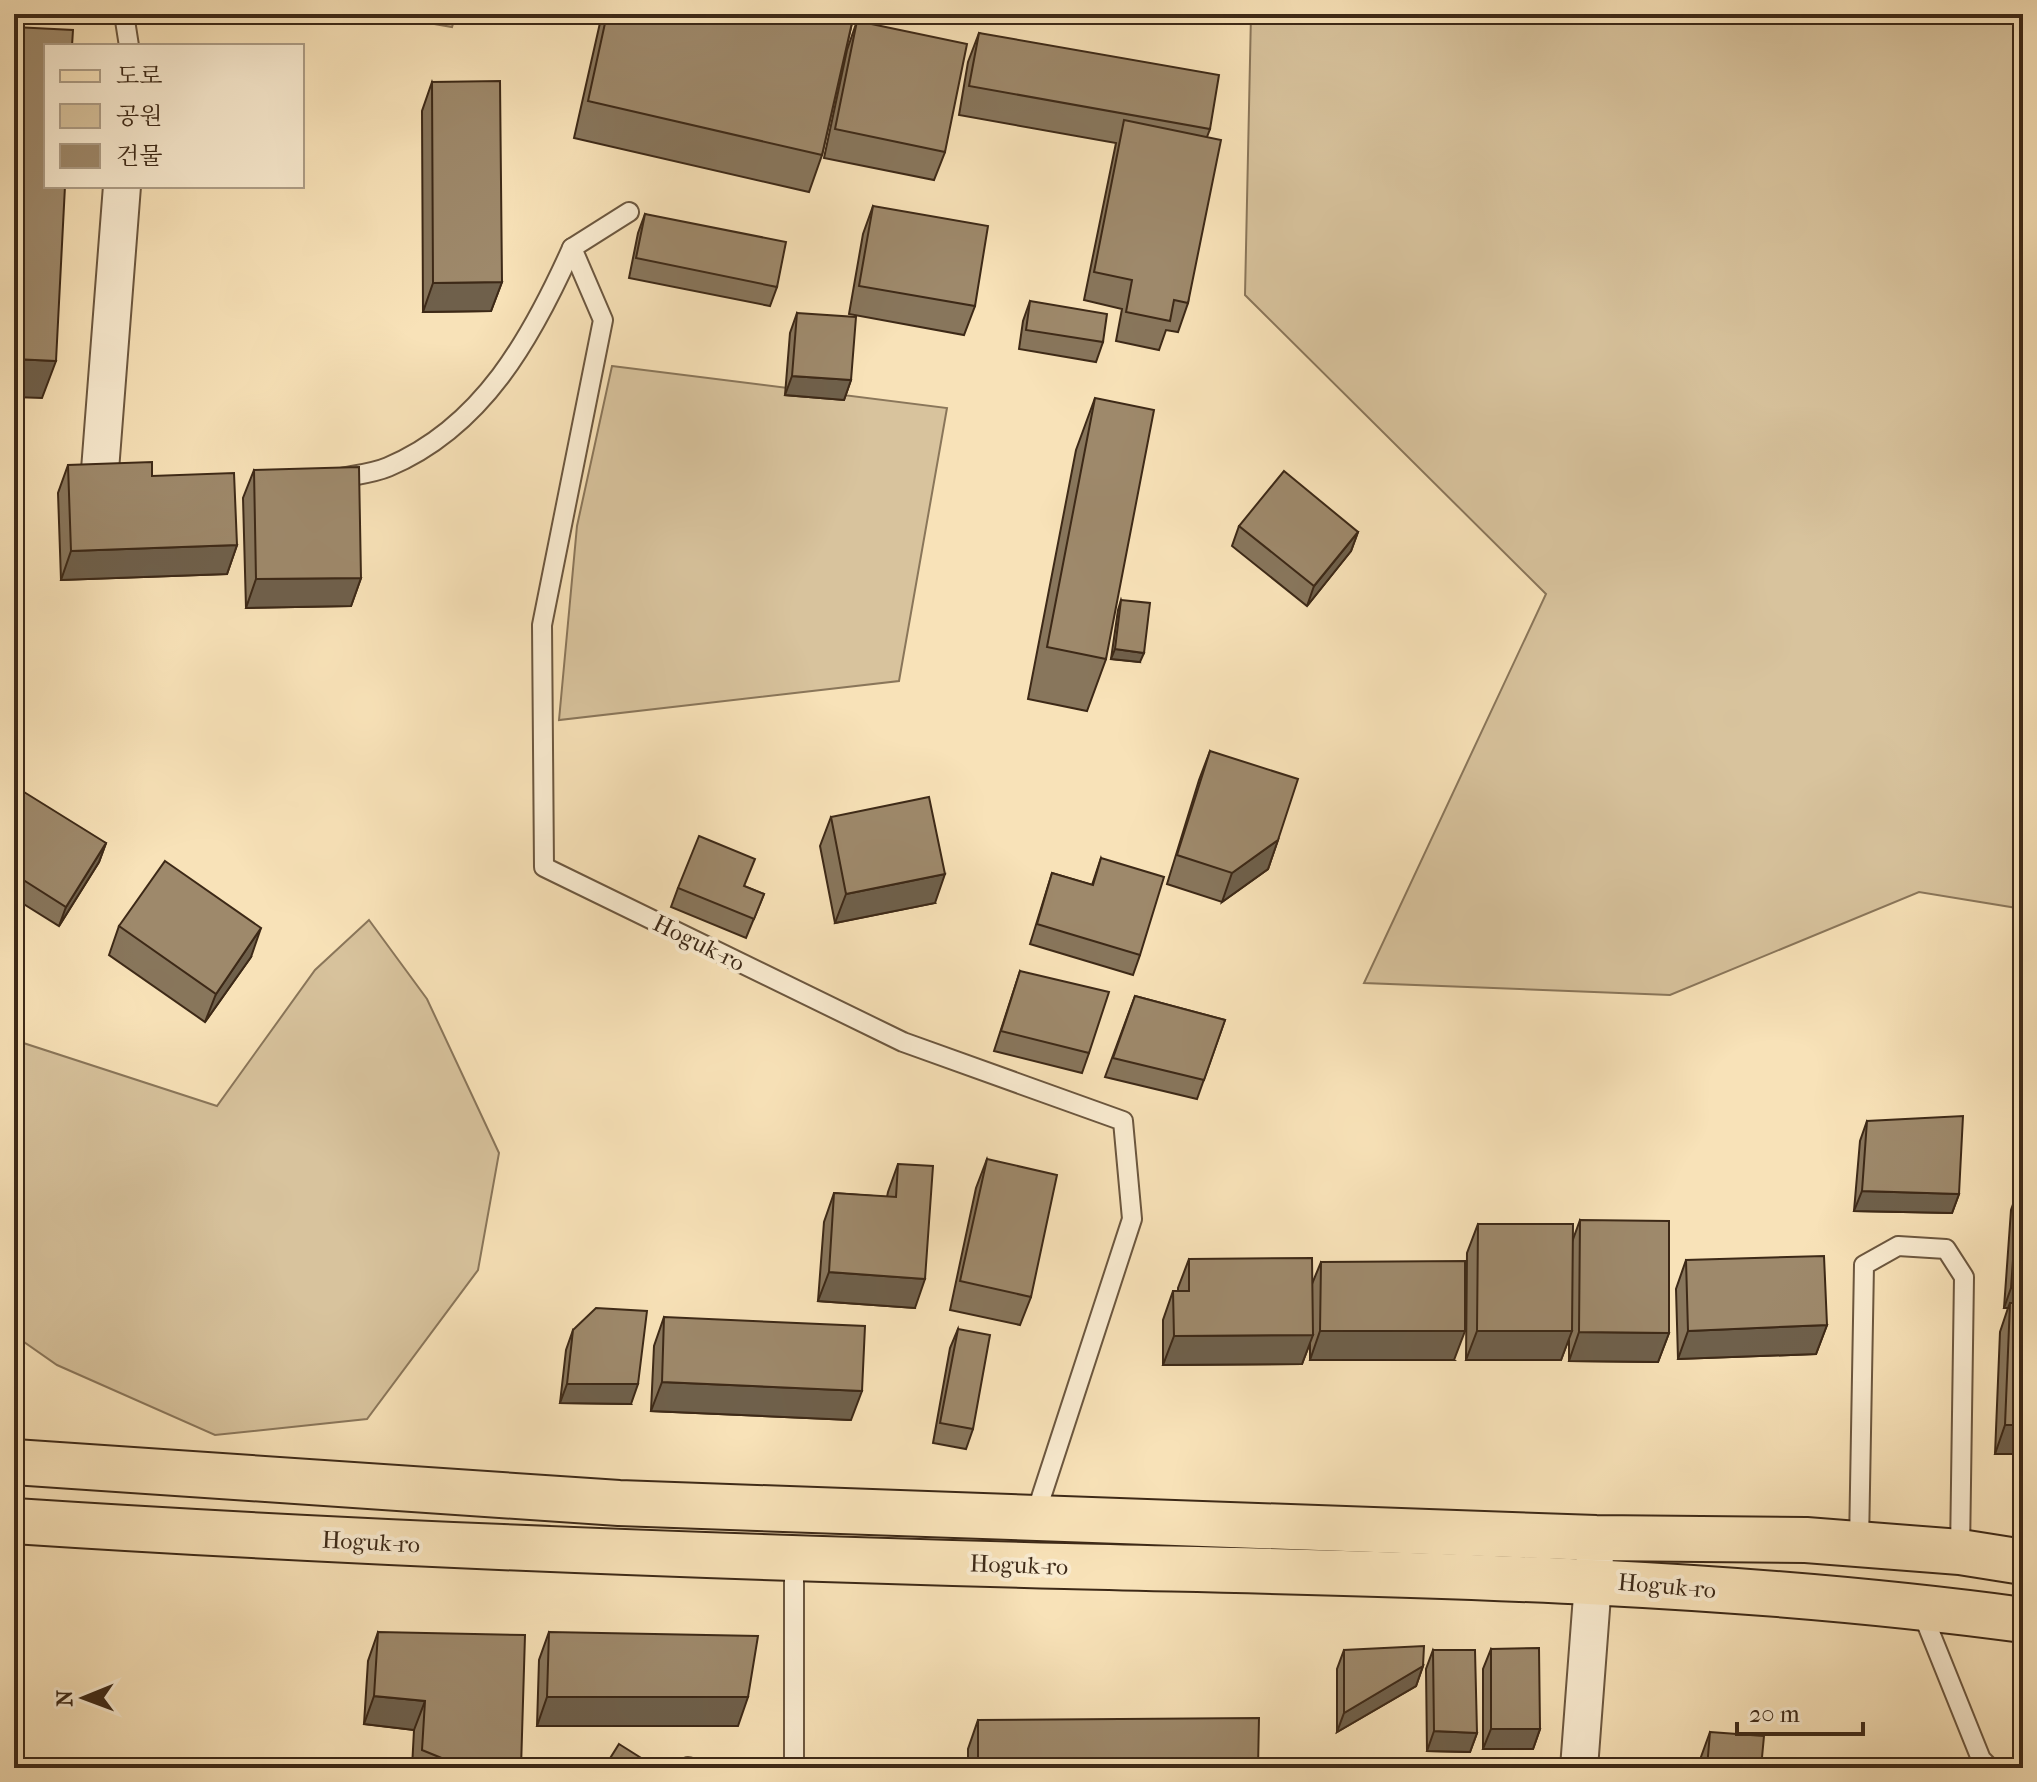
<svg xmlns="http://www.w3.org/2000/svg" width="2037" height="1782" viewBox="0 0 2037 1782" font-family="'IM FELL French Canon','Noto Serif KR',serif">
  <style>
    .green { fill: #d8c39d; stroke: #8a765a; stroke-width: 2 }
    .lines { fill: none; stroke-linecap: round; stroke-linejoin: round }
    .service-casing { stroke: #6c573f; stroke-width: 22 }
    .minor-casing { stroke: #6c573f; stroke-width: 40 }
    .primary-casing { stroke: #3d2917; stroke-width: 48 }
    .service { stroke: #faecd1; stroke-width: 18 }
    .minor { stroke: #faecd1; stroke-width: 36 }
    .primary { stroke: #f8e2b8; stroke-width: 44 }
    .wall { fill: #88765c; stroke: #3d2917; stroke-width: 2 }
    .shaded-wall { fill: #6f604b; stroke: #3d2917; stroke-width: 2 }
    .building { fill: #9e896b; stroke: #3d2917; stroke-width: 2 }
    .labels { text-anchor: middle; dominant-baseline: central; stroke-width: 8; stroke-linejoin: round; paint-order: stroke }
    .street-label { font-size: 24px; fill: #3d2917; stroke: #faecd1 }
  </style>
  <rect width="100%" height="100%" fill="#f8e2b8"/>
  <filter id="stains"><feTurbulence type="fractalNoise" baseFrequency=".0025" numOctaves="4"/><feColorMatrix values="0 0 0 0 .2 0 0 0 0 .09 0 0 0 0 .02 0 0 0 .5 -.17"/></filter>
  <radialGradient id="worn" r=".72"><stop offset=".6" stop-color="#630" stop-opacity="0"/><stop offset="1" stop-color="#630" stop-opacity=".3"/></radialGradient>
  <!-- green -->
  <g class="green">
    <polygon points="377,14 456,14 452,27"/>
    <polygon points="1251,14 2023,14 2023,909 1919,892 1670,995 1364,983 1546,594 1245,295"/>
    <polygon points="612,366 947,408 899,681 559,720 577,526"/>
    <polygon points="369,920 427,999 499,1153 478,1270 367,1419 215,1435 57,1365 14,1335 14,1040 217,1106 315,970"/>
  </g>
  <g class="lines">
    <defs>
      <g id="service">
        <polyline points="124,14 129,46"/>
        <polyline points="629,212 572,248 603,320 542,625 544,867 903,1042 1123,1121 1132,1219 1035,1516"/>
        <path d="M 341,478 C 356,475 374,473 388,467 C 483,427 532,337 572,248"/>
        <polyline points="1859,1544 1864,1265 1898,1246 1946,1249 1964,1277 1960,1552"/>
        <polyline points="1921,1610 1981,1759 1990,1768"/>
        <polyline points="688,1767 691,1768"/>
        <polyline points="794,1768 794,1558"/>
      </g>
      <g id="minor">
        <polyline points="99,483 122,186"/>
        <polyline points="1579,1768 1595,1556"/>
      </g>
      <g id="primary">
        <polyline points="14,1462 619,1503 1596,1538 1806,1540 1960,1552 2023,1562"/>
        <path d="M 14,1521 C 364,1544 714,1557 1065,1566 C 1385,1574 1705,1577 2023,1620"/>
      </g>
    </defs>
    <!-- service casing -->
    <use href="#service" class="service-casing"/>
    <!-- minor casing -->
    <use href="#minor" class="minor-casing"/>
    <!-- primary casing -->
    <use href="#primary" class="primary-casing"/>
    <!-- service -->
    <use href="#service" class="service"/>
    <!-- minor -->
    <use href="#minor" class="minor"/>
    <!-- primary -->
    <use href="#primary" class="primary"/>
  </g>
  <!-- wall -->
  <g class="wall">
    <polygon points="602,14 854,14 822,155 809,192 574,138"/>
    <polygon points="857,21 945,152 934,180 824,158 847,50"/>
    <polygon points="979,33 1210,129 1207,137 1188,303 1178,332 1166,330 1159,350 1116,341 1122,309 1084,300 1116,143 959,115 968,62"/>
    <polygon points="432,82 502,282 491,311 423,312 422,111"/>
    <polygon points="873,206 975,306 964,335 849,314 863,234"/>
    <polygon points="645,214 777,287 770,306 629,278 638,233"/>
    <polygon points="1030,301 1103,342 1096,362 1019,349 1023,321"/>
    <polygon points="797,313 851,380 844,400 785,395 790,333"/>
    <polygon points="1095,398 1106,659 1087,711 1028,699 1076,450"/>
    <polygon points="68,465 152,476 237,545 227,574 61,580 58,493"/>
    <polygon points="254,470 361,578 351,606 246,608 243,498"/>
    <polygon points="1239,526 1358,532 1351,551 1307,606 1232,546"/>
    <polygon points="1121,600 1140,662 1111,659 1118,610"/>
    <polygon points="1210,751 1278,840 1268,869 1222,902 1167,884 1199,780"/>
    <polygon points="14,808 106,843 99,862 59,926 14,898"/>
    <polygon points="831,817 935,903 835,923 820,846"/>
    <polygon points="1101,858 1140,955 1133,975 1030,944 1052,873 1092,885"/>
    <polygon points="744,886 764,894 746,938 671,907 678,888"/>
    <polygon points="119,926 251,957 205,1022 109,955"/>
    <polygon points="1020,971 1089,1053 1082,1073 994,1051"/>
    <polygon points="1135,996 1225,1020 1197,1099 1105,1077"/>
    <polygon points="1867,1121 1959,1194 1952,1213 1854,1211 1860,1141"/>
    <polygon points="987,1159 1031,1297 1020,1325 950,1310 976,1188"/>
    <polygon points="898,1164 915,1308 818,1301 824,1222 834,1193 887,1197 888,1192"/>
    <polygon points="2018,1190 2023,1454 1995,1454 2000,1332 2008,1308 2004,1308 2011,1210"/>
    <polygon points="1580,1220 1669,1333 1658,1362 1569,1361 1569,1338 1561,1360 1466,1360 1467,1253 1478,1224 1572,1242"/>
    <polygon points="1189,1259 1312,1284 1321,1262 1454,1360 1310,1360 1310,1343 1302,1364 1163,1365 1163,1320 1173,1291 1178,1291 1178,1288"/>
    <polygon points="1686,1260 1827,1325 1816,1354 1678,1359 1676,1289"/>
    <polygon points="664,1317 851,1420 651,1411 654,1346"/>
    <polygon points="958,1329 973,1429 966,1449 933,1443 950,1348"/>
    <polygon points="573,1330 631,1404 560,1403 566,1350"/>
    <polygon points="378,1632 521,1768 412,1768 414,1730 364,1724 368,1661"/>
    <polygon points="549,1632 738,1726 537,1726 539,1660"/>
    <polygon points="1491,1649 1540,1729 1533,1749 1483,1749 1483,1669"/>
    <polygon points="1344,1650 1423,1666 1416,1686 1337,1732 1337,1669"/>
    <polygon points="1433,1650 1477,1733 1470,1752 1427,1751 1426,1669"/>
    <polygon points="978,1720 1258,1768 968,1768 968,1749"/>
    <polygon points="1710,1732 1761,1768 1697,1768"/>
  </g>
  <!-- shaded-wall -->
  <g class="shaded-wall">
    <polygon points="167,14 202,14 165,20"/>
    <polygon points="502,282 491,311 423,312 433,283"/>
    <polygon points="14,359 56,361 42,398 14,397"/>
    <polygon points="792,376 851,380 844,400 785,395"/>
    <polygon points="1358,532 1351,551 1307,606 1314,586"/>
    <polygon points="237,545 227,574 61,580 71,551"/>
    <polygon points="361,578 351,606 246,608 256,579"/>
    <polygon points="1115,649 1144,653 1140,662 1111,659"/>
    <polygon points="1278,840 1268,869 1222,902 1232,873"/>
    <polygon points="106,843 99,862 59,926 66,907"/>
    <polygon points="945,874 935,903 835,923 846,894"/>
    <polygon points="261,928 251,957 205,1022 216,994"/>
    <polygon points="1862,1191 1959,1194 1952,1213 1854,1211"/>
    <polygon points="829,1272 925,1279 915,1308 818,1301"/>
    <polygon points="2011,1288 2023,1288 2023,1308 2010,1303 2008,1308 2004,1308"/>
    <polygon points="1827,1325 1816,1354 1678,1359 1688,1331"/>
    <polygon points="1320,1331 1465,1331 1454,1360 1310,1360"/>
    <polygon points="1477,1331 1572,1331 1561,1360 1466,1360"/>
    <polygon points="1579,1332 1669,1333 1658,1362 1569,1361"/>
    <polygon points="1313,1335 1302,1364 1163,1365 1174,1336"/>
    <polygon points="662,1382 862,1391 851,1420 651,1411"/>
    <polygon points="567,1384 638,1384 631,1404 560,1403"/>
    <polygon points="2005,1425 2023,1425 2023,1454 1995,1454"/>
    <polygon points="1423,1666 1416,1686 1337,1732 1344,1713"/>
    <polygon points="374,1696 425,1701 414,1730 364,1724"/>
    <polygon points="547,1697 748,1697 738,1726 537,1726"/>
    <polygon points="1491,1729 1540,1729 1533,1749 1483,1749"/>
    <polygon points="1434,1731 1477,1733 1470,1752 1427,1751"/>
    <polygon points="1221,1765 1257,1768 1219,1768"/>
  </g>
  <!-- building -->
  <g class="building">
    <polygon points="607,14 854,14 822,155 588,101"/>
    <polygon points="857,21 967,44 945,152 835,129"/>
    <polygon points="14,27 73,30 72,46 46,46 46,186 65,186 56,361 14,359"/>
    <polygon points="979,33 1219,75 1210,129 969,86"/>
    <polygon points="500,81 502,282 433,283 432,82"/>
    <polygon points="1124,120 1221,140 1188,303 1174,300 1170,321 1126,312 1132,280 1094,272"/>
    <polygon points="873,206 988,226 975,306 859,286"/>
    <polygon points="645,214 786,242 777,287 636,258"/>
    <polygon points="1030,301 1107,314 1103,342 1026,330"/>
    <polygon points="797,313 856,317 851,380 792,376"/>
    <polygon points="1095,398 1154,410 1106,659 1047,647"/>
    <polygon points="152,462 152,476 234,473 237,545 71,551 68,465"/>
    <polygon points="359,467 361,578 256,579 254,470"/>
    <polygon points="1284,471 1358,532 1314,586 1239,526"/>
    <polygon points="1121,600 1150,603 1144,653 1115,649"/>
    <polygon points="1210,751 1298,779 1278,840 1232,873 1177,855"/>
    <polygon points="24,792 106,843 66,907 14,874 14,808"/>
    <polygon points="929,797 945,874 846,894 831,817"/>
    <polygon points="699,836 755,859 744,886 764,894 754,919 678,888"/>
    <polygon points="1101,858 1164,877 1140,955 1037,924 1052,873 1093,885"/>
    <polygon points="165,861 261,928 216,994 119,926"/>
    <polygon points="1020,971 1109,992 1089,1053 1001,1031"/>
    <polygon points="1135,996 1225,1020 1204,1080 1113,1058"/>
    <polygon points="1963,1116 1959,1194 1862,1191 1867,1121"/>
    <polygon points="987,1159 1057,1175 1031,1297 960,1281"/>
    <polygon points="898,1164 933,1166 925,1279 829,1272 834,1193 896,1197"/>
    <polygon points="2018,1190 2023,1190 2023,1288 2011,1288"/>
    <polygon points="1580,1220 1669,1221 1669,1333 1579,1332"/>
    <polygon points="1478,1224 1573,1224 1572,1331 1477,1331"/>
    <polygon points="1824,1256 1827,1325 1688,1331 1686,1260"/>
    <polygon points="1312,1258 1313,1335 1174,1336 1173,1291 1189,1291 1189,1259"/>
    <polygon points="1465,1261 1465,1331 1320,1331 1321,1262"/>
    <polygon points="2010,1303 2023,1303 2023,1425 2005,1425"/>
    <polygon points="596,1308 647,1311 638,1384 567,1384 573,1330"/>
    <polygon points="664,1317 865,1326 862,1391 662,1382"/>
    <polygon points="958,1329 990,1335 973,1429 940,1423"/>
    <polygon points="378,1632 525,1635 521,1768 466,1768 422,1750 425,1701 374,1696"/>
    <polygon points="549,1632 758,1636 748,1697 547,1697"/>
    <polygon points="1424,1646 1423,1666 1344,1713 1344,1650"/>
    <polygon points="1539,1648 1540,1729 1491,1729 1491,1649"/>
    <polygon points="1433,1650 1475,1650 1477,1733 1434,1731"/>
    <polygon points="1259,1718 1258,1768 1221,1765 1220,1768 978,1768 978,1720"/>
    <polygon points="1710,1732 1764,1736 1761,1768 1707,1768"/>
    <polygon points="619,1744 657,1768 604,1768"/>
  </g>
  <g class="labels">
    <!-- street labels -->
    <g class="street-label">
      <text transform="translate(699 943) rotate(26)">Hoguk-ro</text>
      <text transform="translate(371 1542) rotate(3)">Hoguk-ro</text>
      <text transform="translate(1019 1565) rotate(2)">Hoguk-ro</text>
      <text transform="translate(1667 1586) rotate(5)">Hoguk-ro</text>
    </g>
  </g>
  <!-- margin -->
  <rect width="2037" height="1782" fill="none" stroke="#f8e2b8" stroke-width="48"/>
  <rect x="16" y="16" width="2005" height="1750" fill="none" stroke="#3d2917" stroke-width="4"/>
  <rect x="24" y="24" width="1989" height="1734" fill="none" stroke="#3d2917" stroke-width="2"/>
  <!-- legend -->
  <rect x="44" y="44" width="260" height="144" fill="#faecd1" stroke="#ae9e87" stroke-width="2"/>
  <rect x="60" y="70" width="40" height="12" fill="#f8e2b8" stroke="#ae9e87" stroke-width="2"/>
  <text x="116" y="84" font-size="24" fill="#3d2917">도로</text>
  <rect x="60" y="104" width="40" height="24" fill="#d8c39d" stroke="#ae9e87" stroke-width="2"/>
  <text x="116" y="124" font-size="24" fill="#3d2917">공원</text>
  <rect x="60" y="144" width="40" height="24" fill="#9e896b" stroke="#ae9e87" stroke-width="2"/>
  <text x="116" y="164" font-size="24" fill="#3d2917">건물</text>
  <!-- north arrow -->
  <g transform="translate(84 1698) rotate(269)" stroke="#faecd1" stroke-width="6" paint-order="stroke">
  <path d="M0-6L14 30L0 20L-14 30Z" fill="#3d2917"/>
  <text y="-12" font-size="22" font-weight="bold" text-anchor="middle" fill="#3d2917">N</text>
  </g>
  <!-- scale -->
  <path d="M1737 1722v12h126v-12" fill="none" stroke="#3d2917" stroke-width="4"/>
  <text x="1749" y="1722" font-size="24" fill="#3d2917" stroke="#faecd1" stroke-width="6" paint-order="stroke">20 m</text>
  <rect width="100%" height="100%" filter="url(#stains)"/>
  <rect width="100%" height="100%" fill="url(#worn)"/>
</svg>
